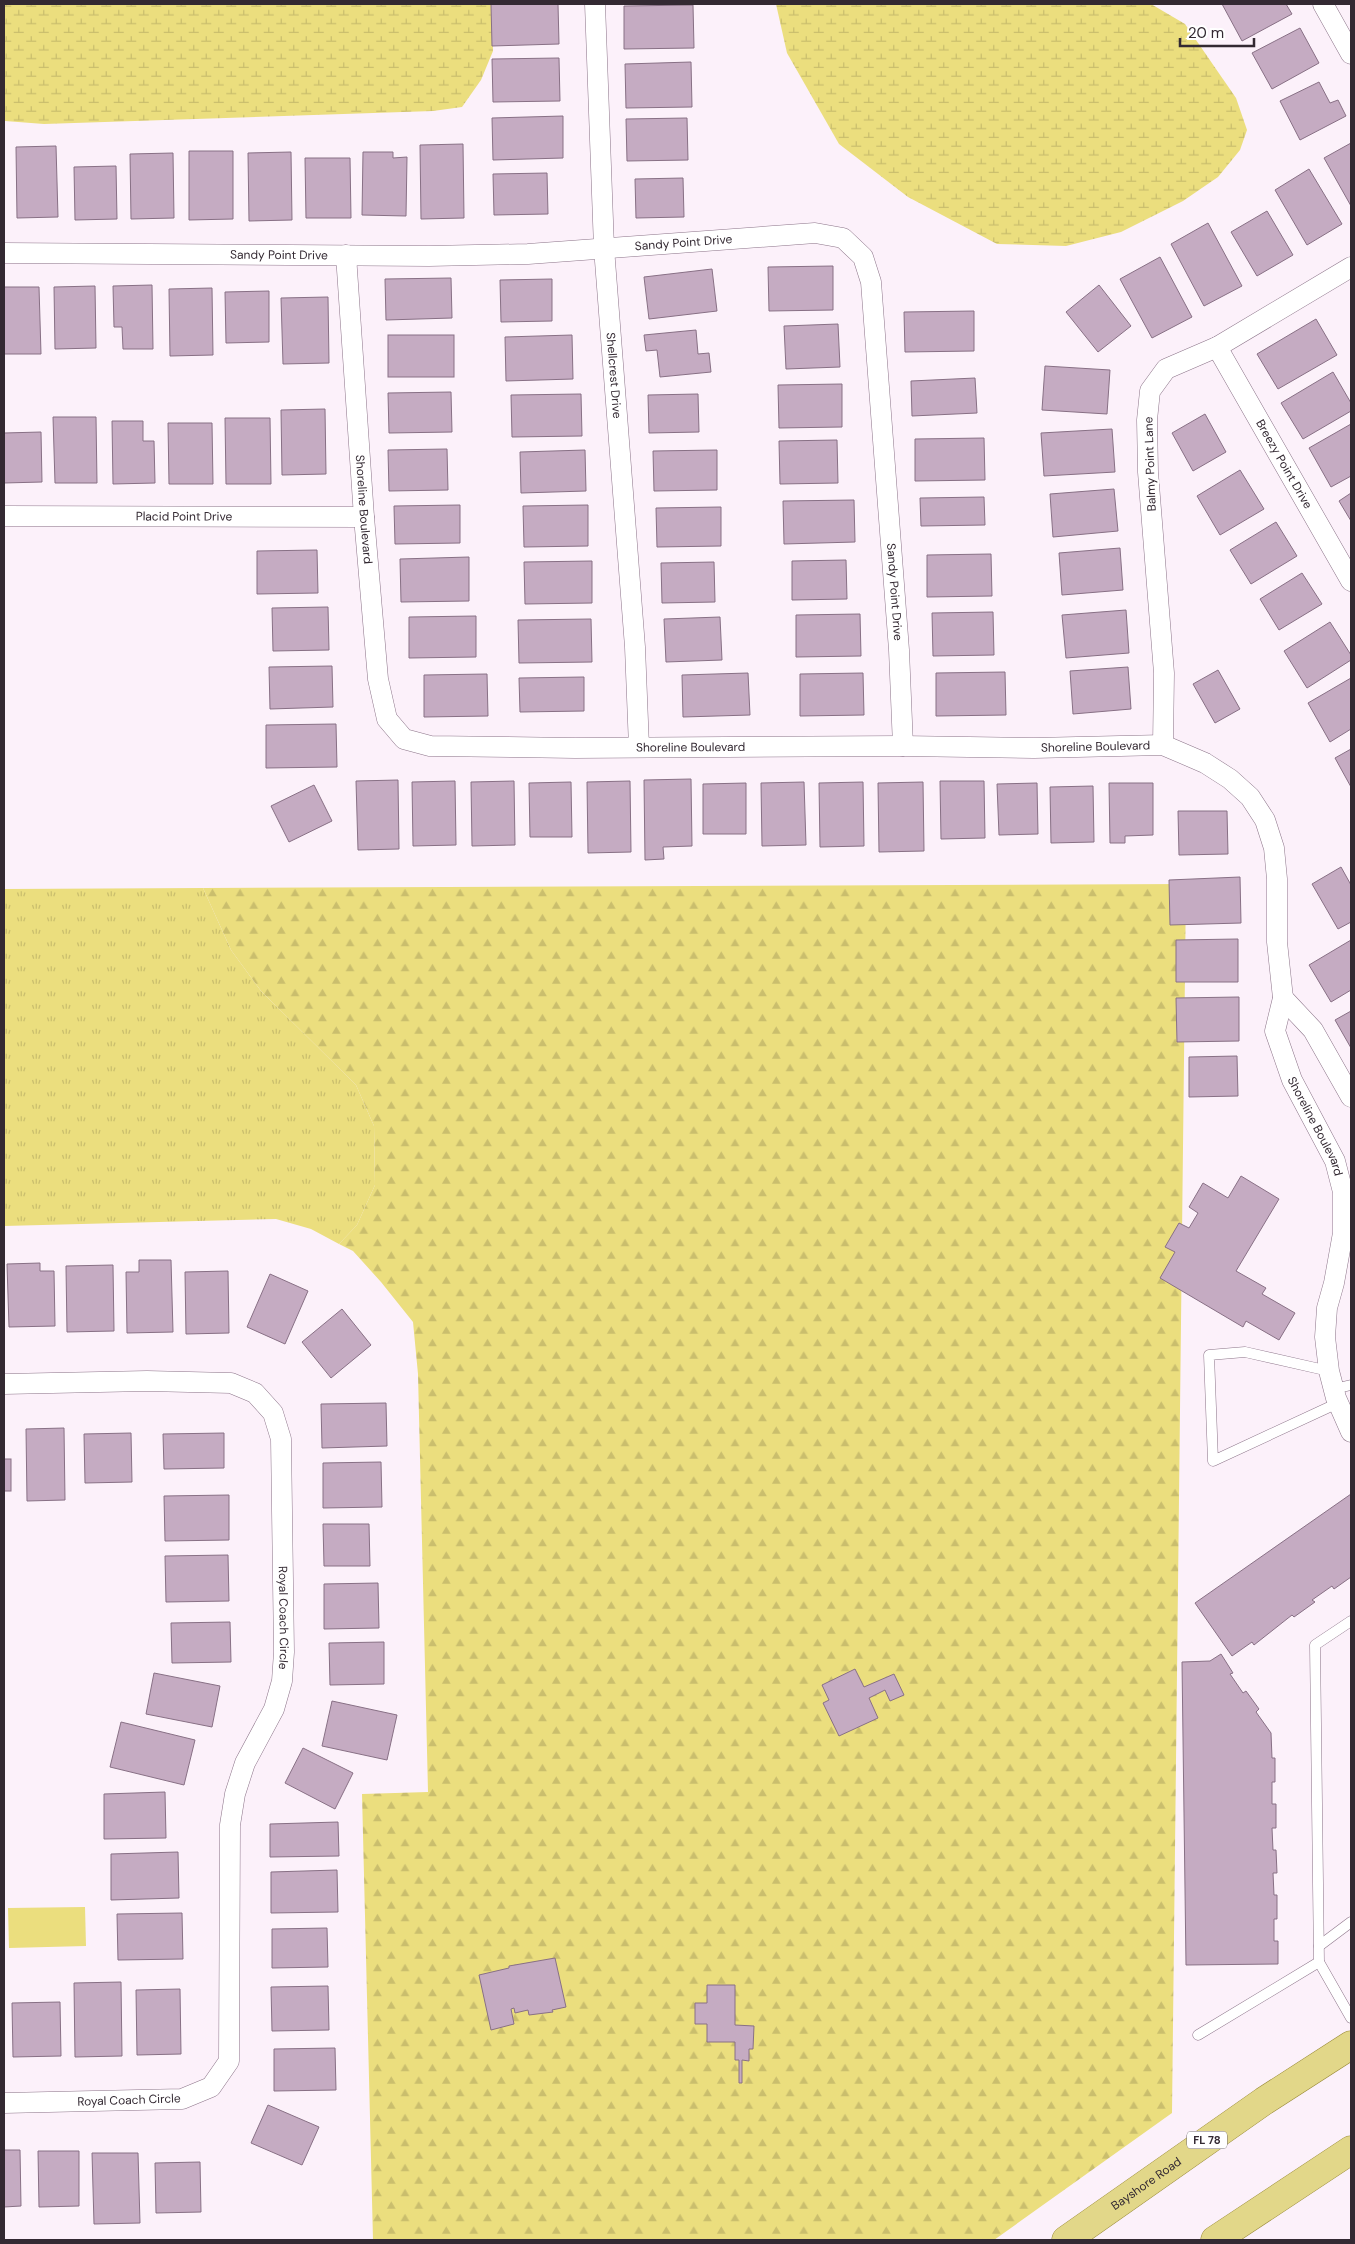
<svg xmlns="http://www.w3.org/2000/svg" width="1355" height="2244" viewBox="0 0 1355 2244" font-family="'DM Sans',sans-serif">
  <style>
    .grass { fill: url(#grass-tufts) }
    .forest { fill: url(#forest-firs) }
    .wetland { fill: url(#wetland-marsh) }
    .garden { fill: #ebde7e }
    .building { fill: #c5abc2; stroke: #887085 }
    .lines { fill: none; stroke-linecap: round; stroke-linejoin: round }
    .lane-casing { stroke: #8c7489; stroke-width: 11 }
    .street-casing { stroke: #8c7489; stroke-width: 21 }
    .primary-casing { stroke: #988937; stroke-width: 29 }
    .lane { stroke: #fff; stroke-width: 10 }
    .street { stroke: #fff; stroke-width: 20 }
    .primary { stroke: #e2d789; stroke-width: 28 }
    .labels { text-anchor: middle; dominant-baseline: central; stroke-width: 4.5; stroke-linejoin: round; paint-order: stroke }
    .shield { fill: #fff; stroke: #706970; stroke-width: 1 }
    .shield-label { font-size: 11px; font-weight: bold; fill: #332932 }
    .street-label { font-size: 12px; fill: #332932; stroke: #fff }
  </style>
  <defs>
    <pattern id="grass-tufts" width="24" height="20" patternUnits="userSpaceOnUse" patternTransform="scale(1.25)"><rect width="24" height="20" fill="#ebde7e"/><path d="M3 7l-1-3M5 7V3M7 7l1-3M15 17l-1-3M17 17v-4M19 17l1-3" fill="none" stroke="#cabe6d"/></pattern>
    <pattern id="forest-firs" width="22" height="20" patternUnits="userSpaceOnUse" patternTransform="scale(1.25)"><rect width="22" height="20" fill="#ebde7e"/><path d="M5 1l3.5 6h-7zM16 11l3.5 6h-7z" fill="#cabe6d"/></pattern>
    <pattern id="wetland-marsh" width="20" height="14" patternUnits="userSpaceOnUse" patternTransform="scale(1.25)"><rect width="20" height="14" fill="#ebde7e"/><path d="M1 5h8M5 5V1M11 12h8M15 12V8" fill="none" stroke="#cabe6d"/></pattern>
  </defs>
  <rect width="100%" height="100%" fill="#fcf1fa"/>
  <!-- grass -->
  <polygon class="grass" points="203,888 231,950 261,991 356,1085 374,1126 375,1185 357,1225 339,1244 311,1229 276,1219 4,1226 4,889"/>
  <!-- forest -->
  <polygon class="forest" points="1186,884 1172,2113 994,2240 373,2240 362,1794 428,1792 418,1374 413,1322 381,1282 353,1251 339,1244 357,1225 375,1185 374,1126 356,1085 261,991 231,950 203,888"/>
  <!-- wetland -->
  <g class="wetland">
    <polygon points="4,4 491,4 493,51 481,80 462,107 433,111 44,124 5,121"/>
    <polygon points="776,4 1151,4 1185,24 1236,98 1247,130 1240,150 1218,177 1183,201 1121,232 1066,246 997,244 908,197 839,144 787,53"/>
  </g>
  <!-- garden -->
  <polygon class="garden" points="85,1907 86,1946 9,1948 8,1908"/>
  <!-- building -->
  <g class="building">
    <polygon points="491,4 558,4 559,44 492,46"/>
    <polygon points="1222,4 1286,4 1292,14 1242,41"/>
    <polygon points="693,5 694,48 624,49 624,6"/>
    <polygon points="1300,28 1319,63 1272,89 1252,53"/>
    <polygon points="559,58 560,101 493,102 492,59"/>
    <polygon points="691,62 692,107 626,108 625,64"/>
    <polygon points="1319,82 1330,103 1338,100 1346,116 1300,140 1280,101"/>
    <polygon points="563,116 563,158 493,160 492,118"/>
    <polygon points="687,118 688,160 627,161 626,119"/>
    <polygon points="1351,143 1351,206 1324,158"/>
    <polygon points="463,144 464,218 421,219 420,145"/>
    <polygon points="56,146 58,217 17,218 16,147"/>
    <polygon points="189,151 233,151 233,219 189,220"/>
    <polygon points="291,152 292,220 249,221 248,153"/>
    <polygon points="363,152 393,152 393,158 407,157 406,216 362,215"/>
    <polygon points="173,153 174,218 131,219 130,154"/>
    <polygon points="305,158 350,158 351,218 306,218"/>
    <polygon points="116,166 117,219 75,220 74,167"/>
    <polygon points="1309,169 1342,224 1307,245 1275,190"/>
    <polygon points="547,173 548,214 494,215 493,174"/>
    <polygon points="683,178 684,217 636,218 635,179"/>
    <polygon points="1267,211 1293,255 1257,276 1231,232"/>
    <polygon points="1208,223 1242,286 1204,306 1171,244"/>
    <polygon points="1160,257 1192,317 1152,338 1120,279"/>
    <polygon points="833,266 833,310 769,311 768,267"/>
    <polygon points="712,269 717,311 649,319 644,277"/>
    <polygon points="451,278 452,318 386,320 385,279"/>
    <polygon points="552,279 552,321 501,322 500,280"/>
    <polygon points="152,285 153,349 123,349 122,327 114,327 113,286"/>
    <polygon points="1099,285 1131,326 1098,352 1066,312"/>
    <polygon points="95,286 96,348 55,349 54,287"/>
    <polygon points="4,287 39,287 41,354 4,354"/>
    <polygon points="212,288 213,355 170,356 169,289"/>
    <polygon points="269,291 269,342 226,343 225,292"/>
    <polygon points="328,297 329,363 283,364 281,298"/>
    <polygon points="974,311 974,351 905,352 904,312"/>
    <polygon points="1316,319 1337,355 1278,389 1257,354"/>
    <polygon points="838,324 840,367 786,369 784,326"/>
    <polygon points="696,330 698,354 709,353 711,372 660,377 657,350 646,351 644,335"/>
    <rect x="388" y="335" width="66" height="42"/>
    <polygon points="572,335 573,379 506,381 505,337"/>
    <polygon points="1045,366 1110,370 1107,414 1042,410"/>
    <polygon points="1333,372 1351,403 1351,411 1303,439 1281,403"/>
    <polygon points="975,378 977,413 912,416 911,381"/>
    <polygon points="842,384 842,427 779,428 778,385"/>
    <polygon points="451,392 452,432 389,433 388,393"/>
    <polygon points="581,394 582,436 512,437 511,395"/>
    <polygon points="698,394 699,432 649,433 648,395"/>
    <polygon points="325,409 326,474 282,475 281,410"/>
    <polygon points="1205,414 1226,452 1193,471 1172,433"/>
    <polygon points="53,417 96,417 97,483 55,483"/>
    <polygon points="225,418 270,418 271,484 226,484"/>
    <polygon points="112,421 143,421 143,441 154,441 155,483 113,484"/>
    <polygon points="168,423 212,423 213,484 169,484"/>
    <polygon points="1351,424 1351,476 1331,487 1309,448"/>
    <polygon points="1112,429 1115,472 1044,476 1041,433"/>
    <polygon points="41,432 42,482 4,483 4,433"/>
    <polygon points="984,438 985,480 915,481 915,439"/>
    <polygon points="837,440 838,483 780,484 779,441"/>
    <polygon points="447,449 448,490 389,491 388,450"/>
    <polygon points="585,450 586,491 521,493 520,452"/>
    <polygon points="717,450 717,490 654,491 653,451"/>
    <polygon points="1240,470 1264,509 1220,535 1197,496"/>
    <polygon points="1114,489 1118,531 1053,537 1050,494"/>
    <polygon points="1351,493 1351,521 1339,501"/>
    <polygon points="984,497 985,525 921,526 920,498"/>
    <polygon points="854,500 855,542 784,544 783,501"/>
    <polygon points="460,505 460,543 395,544 394,506"/>
    <polygon points="588,505 588,546 524,547 523,506"/>
    <polygon points="721,507 721,546 657,547 656,508"/>
    <polygon points="1276,522 1297,556 1251,584 1230,550"/>
    <polygon points="1120,548 1123,590 1062,595 1059,553"/>
    <polygon points="317,550 318,593 257,594 257,551"/>
    <polygon points="991,554 992,596 927,597 927,555"/>
    <polygon points="469,557 469,601 401,602 400,559"/>
    <polygon points="846,560 847,599 792,600 792,561"/>
    <polygon points="592,561 592,603 525,604 524,562"/>
    <polygon points="714,562 715,602 662,603 661,563"/>
    <polygon points="1302,573 1322,604 1279,630 1260,599"/>
    <polygon points="328,607 329,650 273,651 272,608"/>
    <polygon points="1126,610 1129,653 1066,658 1062,615"/>
    <polygon points="993,612 994,655 933,656 932,613"/>
    <polygon points="860,614 861,656 796,657 796,615"/>
    <polygon points="476,616 476,657 409,658 409,617"/>
    <polygon points="720,617 722,660 666,662 664,619"/>
    <polygon points="591,619 592,662 519,663 518,620"/>
    <polygon points="1330,622 1351,655 1351,660 1307,688 1284,651"/>
    <polygon points="332,666 333,707 270,709 269,667"/>
    <polygon points="1128,667 1131,709 1073,714 1070,671"/>
    <polygon points="1218,670 1240,709 1215,723 1193,684"/>
    <polygon points="1005,672 1006,715 936,716 936,673"/>
    <polygon points="748,673 750,715 683,717 682,675"/>
    <polygon points="863,673 864,715 800,716 800,674"/>
    <polygon points="487,674 488,716 424,717 424,675"/>
    <polygon points="584,677 584,711 520,712 519,678"/>
    <polygon points="1351,678 1351,729 1330,742 1308,703"/>
    <polygon points="336,724 337,767 266,768 266,725"/>
    <polygon points="1351,749 1351,787 1335,758"/>
    <polygon points="691,779 692,846 663,847 664,859 645,860 644,780"/>
    <polygon points="398,780 399,849 358,850 356,781"/>
    <polygon points="455,781 456,845 413,846 412,782"/>
    <polygon points="514,781 515,845 472,846 471,782"/>
    <polygon points="630,781 631,852 588,853 587,782"/>
    <polygon points="940,781 984,781 985,838 941,839"/>
    <polygon points="571,782 572,837 530,837 529,783"/>
    <polygon points="804,782 806,845 762,846 761,783"/>
    <polygon points="863,782 864,846 820,847 819,783"/>
    <polygon points="923,782 924,851 879,852 878,783"/>
    <polygon points="746,783 746,834 703,834 703,784"/>
    <polygon points="1037,783 1038,834 999,835 997,784"/>
    <polygon points="1109,783 1153,783 1153,835 1125,836 1125,843 1110,843"/>
    <polygon points="314,785 332,821 289,842 271,806"/>
    <polygon points="1093,786 1094,842 1051,843 1050,787"/>
    <polygon points="1178,811 1227,811 1228,854 1179,855"/>
    <polygon points="1341,867 1351,885 1351,922 1338,929 1312,884"/>
    <polygon points="1240,877 1241,923 1170,925 1169,880"/>
    <polygon points="1238,939 1238,982 1176,982 1176,940"/>
    <polygon points="1351,940 1351,990 1331,1002 1309,965"/>
    <polygon points="1239,997 1239,1041 1177,1042 1176,998"/>
    <polygon points="1351,1011 1351,1048 1335,1020"/>
    <polygon points="1237,1056 1238,1096 1189,1097 1189,1057"/>
    <polygon points="1241,1176 1279,1199 1236,1271 1266,1288 1262,1294 1295,1313 1279,1340 1246,1321 1243,1327 1160,1278 1175,1252 1165,1247 1179,1223 1189,1228 1198,1213 1189,1207 1203,1183 1228,1198"/>
    <polygon points="139,1260 171,1260 173,1332 127,1333 126,1272 139,1272"/>
    <polygon points="40,1263 40,1271 54,1271 55,1326 9,1327 7,1264"/>
    <polygon points="113,1265 114,1331 67,1332 66,1266"/>
    <polygon points="228,1271 229,1333 186,1334 185,1272"/>
    <polygon points="270,1274 308,1291 285,1344 247,1327"/>
    <polygon points="342,1309 371,1345 331,1378 302,1342"/>
    <polygon points="386,1403 387,1446 322,1448 321,1404"/>
    <polygon points="64,1428 65,1500 27,1501 26,1429"/>
    <polygon points="131,1433 132,1482 85,1483 84,1434"/>
    <polygon points="224,1433 224,1468 164,1469 163,1434"/>
    <rect x="4" y="1459" width="7" height="32"/>
    <polygon points="381,1462 382,1507 323,1508 323,1463"/>
    <polygon points="1351,1494 1351,1577 1334,1589 1332,1586 1312,1600 1315,1602 1294,1617 1292,1615 1254,1645 1252,1642 1232,1656 1195,1603"/>
    <polygon points="229,1495 229,1540 165,1541 164,1496"/>
    <polygon points="323,1524 369,1524 370,1566 324,1566"/>
    <polygon points="228,1555 229,1601 166,1602 165,1556"/>
    <polygon points="378,1583 379,1628 324,1629 324,1584"/>
    <polygon points="230,1622 231,1662 172,1663 171,1623"/>
    <polygon points="384,1642 384,1684 330,1685 329,1643"/>
    <polygon points="1221,1654 1233,1673 1230,1674 1243,1693 1246,1691 1259,1709 1256,1712 1271,1733 1272,1758 1275,1758 1275,1782 1272,1782 1272,1804 1276,1804 1276,1828 1272,1828 1273,1850 1276,1850 1277,1873 1273,1873 1274,1895 1277,1895 1277,1919 1274,1919 1274,1941 1278,1941 1278,1964 1186,1965 1182,1662 1210,1661"/>
    <polygon points="855,1669 864,1687 894,1674 904,1695 890,1701 885,1690 869,1698 878,1718 839,1736 823,1703 829,1700 822,1685"/>
    <polygon points="154,1673 220,1686 212,1727 146,1714"/>
    <polygon points="332,1701 397,1715 387,1760 322,1746"/>
    <polygon points="121,1722 195,1740 184,1785 110,1767"/>
    <polygon points="303,1748 353,1773 335,1809 285,1783"/>
    <polygon points="165,1792 166,1838 104,1839 104,1794"/>
    <polygon points="338,1822 339,1856 270,1857 270,1824"/>
    <polygon points="178,1852 179,1898 111,1900 111,1854"/>
    <polygon points="337,1870 338,1912 271,1913 271,1872"/>
    <polygon points="182,1913 183,1959 118,1960 117,1914"/>
    <polygon points="327,1928 328,1967 272,1968 272,1929"/>
    <polygon points="555,1958 566,2007 552,2010 553,2012 529,2015 528,2010 515,2013 514,2008 511,2009 514,2024 491,2030 479,1975 509,1968 509,1966"/>
    <polygon points="121,1982 122,2056 75,2057 74,1983"/>
    <polygon points="707,1985 735,1985 735,2025 754,2026 753,2049 749,2049 749,2061 742,2060 742,2083 739,2083 739,2060 735,2060 735,2042 707,2042 707,2024 695,2024 695,2003 707,2003"/>
    <polygon points="328,1986 329,2030 272,2031 271,1987"/>
    <polygon points="180,1989 181,2054 137,2055 136,1990"/>
    <polygon points="60,2002 61,2056 13,2057 12,2003"/>
    <polygon points="335,2048 336,2090 274,2091 274,2049"/>
    <polygon points="268,2105 319,2127 302,2165 251,2143"/>
    <polygon points="4,2150 20,2150 21,2206 4,2207"/>
    <polygon points="38,2151 79,2151 79,2206 39,2207"/>
    <polygon points="92,2153 138,2153 140,2223 94,2224"/>
    <polygon points="200,2162 201,2212 156,2213 155,2163"/>
  </g>
  <g class="lines">
    <defs>
      <g id="lane">
        <polyline points="1329,1371 1245,1352 1209,1355 1213,1461 1338,1403"/>
        <polyline points="1334,1389 1351,1385"/>
        <polyline points="1351,1621 1315,1645 1319,1962 1351,2018"/>
        <polyline points="1319,1946 1351,1922"/>
        <polyline points="1198,2035 1319,1962"/>
      </g>
      <g id="street">
        <path id="s1" d="M 595,4 L 604,248 L 635,647 L 639,747"/>
        <polyline points="1323,4 1351,54"/>
        <path id="s2" d="M 4,253 L 429,256 L 528,254 L 815,233 L 843,238 L 863,257 L 871,282 L 899,650 L 903,746"/>
        <path id="s3" d="M 346,255 L 364,517 L 378,679 L 387,719 L 404,739 L 430,746 L 575,748 L 903,746 L 1034,748 L 1163,745 L 1205,763 L 1230,779 L 1250,797 L 1265,820 L 1274,848 L 1277,879 L 1277,942 L 1283,998 L 1275,1031 L 1292,1080 L 1335,1161 L 1343,1192 L 1343,1233 L 1334,1283 L 1327,1308 L 1325,1337 L 1329,1371 L 1336,1398 L 1351,1432"/>
        <path id="s4" d="M 1217,347 L 1351,581"/>
        <path id="s5" d="M 4,516 L 364,517"/>
        <polyline points="1163,745 1164,673 1148,472 1147,420 1150,391 1166,369 1217,347 1351,267"/>
        <polyline points="1283,998 1313,1030 1351,1097"/>
        <path id="s6" d="M 4,1384 L 147,1381 L 231,1383 L 255,1393 L 273,1413 L 281,1439 L 284,1652 L 282,1681 L 274,1709 L 245,1763 L 235,1794 L 230,1825 L 229,2061 L 211,2087 L 182,2099 L 4,2103"/>
      </g>
      <g id="primary">
        <path id="s7" d="M 1066,2240 L 1264,2101 L 1351,2045"/>
        <polyline points="1215,2240 1351,2150"/>
      </g>
    </defs>
    <!-- lane casing -->
    <use href="#lane" class="lane-casing"/>
    <!-- street casing -->
    <use href="#street" class="street-casing"/>
    <!-- primary casing -->
    <use href="#primary" class="primary-casing"/>
    <!-- lane -->
    <use href="#lane" class="lane"/>
    <!-- street -->
    <use href="#street" class="street"/>
    <!-- primary -->
    <use href="#primary" class="primary"/>
  </g>
  <g class="labels">
    <!-- shield labels -->
    <rect class="shield" x="1187" y="2131.5" width="40" height="17" rx="4"/>
    <g class="shield-label">
      <text x="1207" y="2140">FL 78</text>
    </g>
    <!-- street labels -->
    <g class="street-label">
      <text stroke="none"><textPath href="#s2" startOffset="680">Sandy Point Drive</textPath></text>
      <text stroke="none"><textPath href="#s2" startOffset="275">Sandy Point Drive</textPath></text>
      <text stroke="none"><textPath href="#s1" startOffset="372">Shellcrest Drive</textPath></text>
      <text transform="translate(1150 464) rotate(-92)">Balmy Point Lane</text>
      <text stroke="none"><textPath href="#s4" startOffset="135">Breezy Point Drive</textPath></text>
      <text stroke="none"><textPath href="#s3" startOffset="255">Shoreline Boulevard</textPath></text>
      <text stroke="none"><textPath href="#s5" startOffset="180">Placid Point Drive</textPath></text>
      <text stroke="none"><textPath href="#s2" startOffset="1205">Sandy Point Drive</textPath></text>
      <text stroke="none"><textPath href="#s3" startOffset="780">Shoreline Boulevard</textPath></text>
      <text stroke="none"><textPath href="#s3" startOffset="1185">Shoreline Boulevard</textPath></text>
      <text stroke="none"><textPath href="#s3" startOffset="1700">Shoreline Boulevard</textPath></text>
      <text stroke="none"><textPath href="#s6" startOffset="486">Royal Coach Circle</textPath></text>
      <text transform="translate(129 2100) rotate(-2)">Royal Coach Circle</text>
      <text stroke="none"><textPath href="#s7" startOffset="98">Bayshore Road</textPath></text>
    </g>
  </g>
  <!-- border -->
  <rect width="1355" height="2244" fill="none" stroke="#332932" stroke-width="10"/>
  <!-- scale -->
  <path d="M1180 38v8h74v-8" fill="none" stroke="#332932" stroke-width="2.5"/>
  <text x="1188" y="38" font-size="15" fill="#332932" stroke="#ffffff" stroke-width="4" paint-order="stroke">20 m</text>
</svg>
